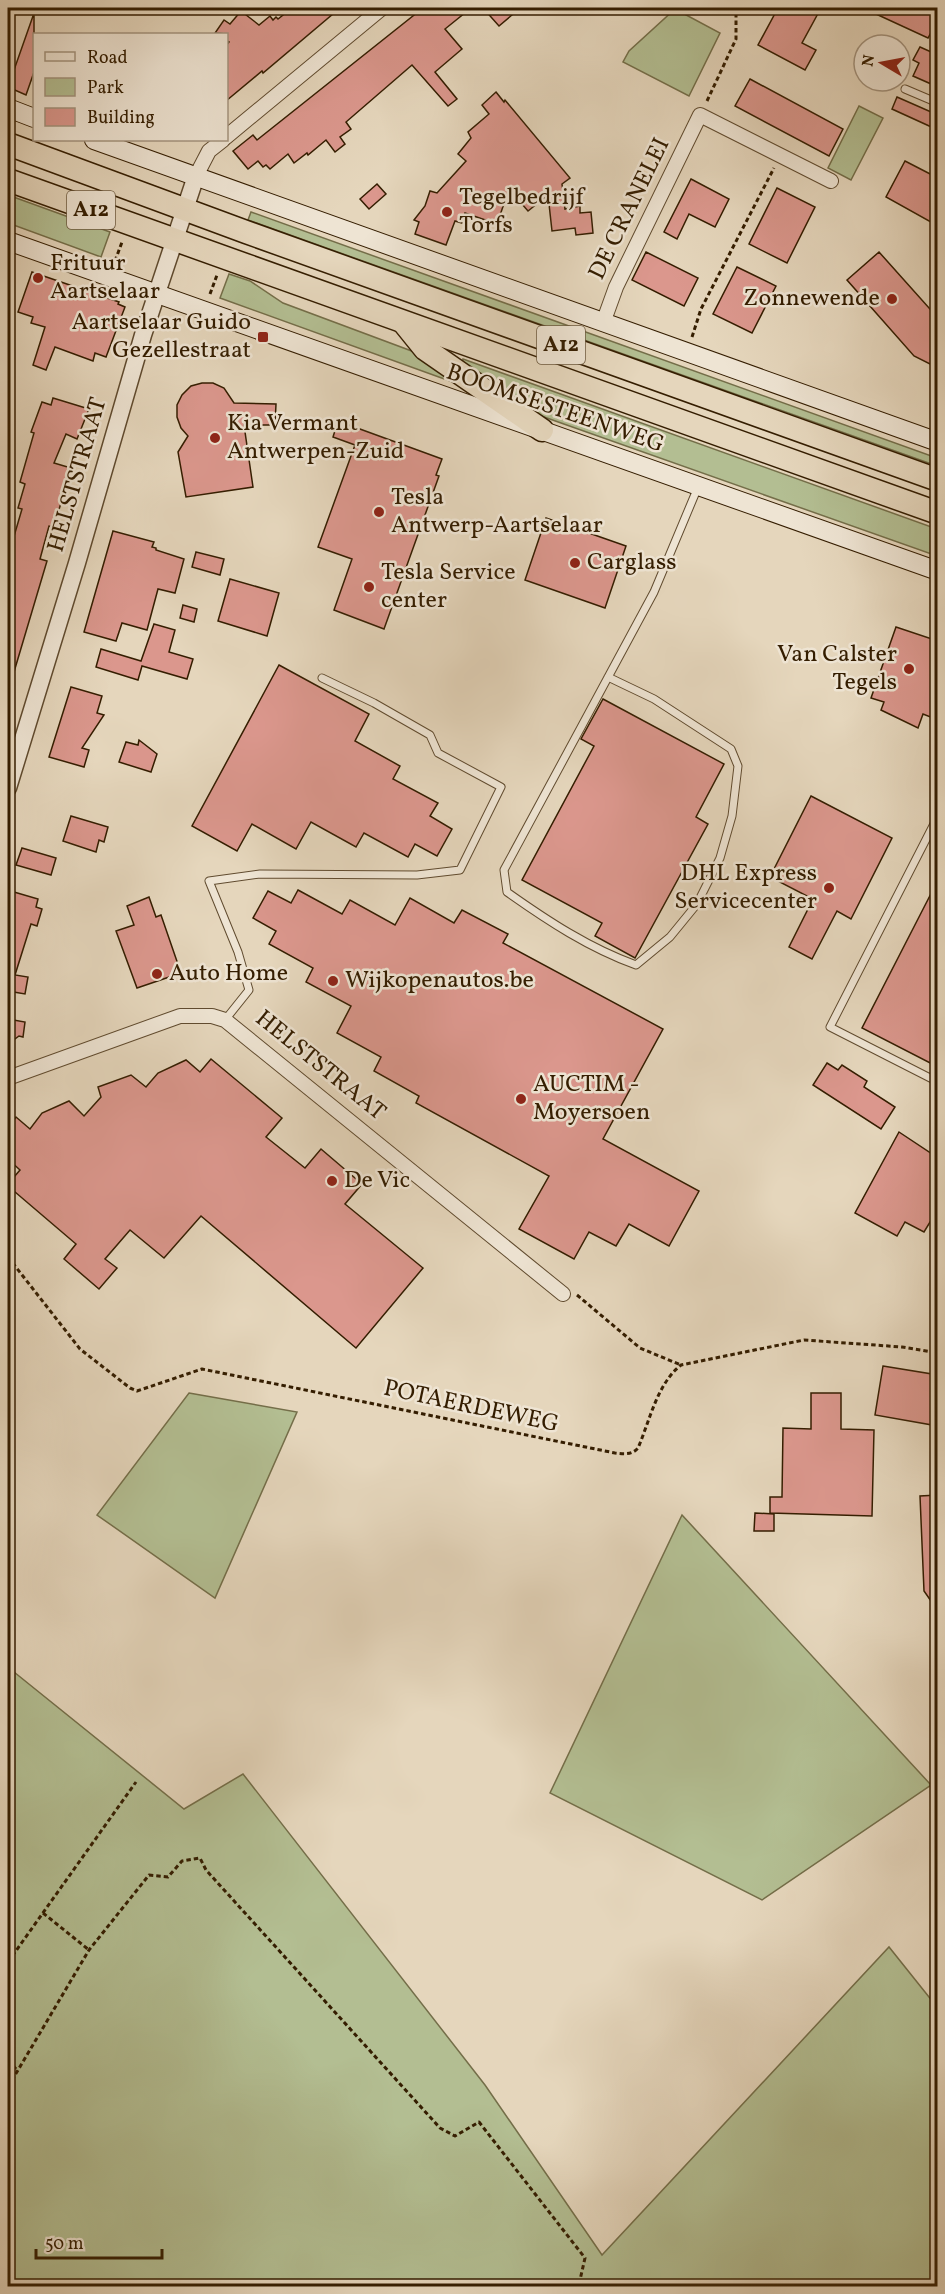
<svg xmlns="http://www.w3.org/2000/svg" width="945" height="2294" viewBox="0 0 945 2294" font-family="Vollkorn,serif">
  <style>
    .green { fill: #b3be92; stroke: #746e49; stroke-width: 1.5 }
    .building { fill: #db978d; stroke: #341d00; stroke-width: 1.5 }
    .lines { fill: none; stroke-linecap: round; stroke-linejoin: round }
    .service-casing { stroke: #604b2f; stroke-width: 9 }
    .minor-casing { stroke: #604b2f; stroke-width: 16 }
    .tertiary-casing { stroke: #604b2f; stroke-width: 19 }
    .secondary-casing { stroke: #341d00; stroke-width: 20 }
    .trunk-casing { stroke: #341d00; stroke-width: 25 }
    .path { stroke: #341d00; stroke-width: 3; stroke-dasharray: 4.5 3; stroke-linecap: butt }
    .service { stroke: #eee4d3; stroke-width: 7 }
    .minor { stroke: #eee4d3; stroke-width: 14 }
    .tertiary { stroke: #eee4d3; stroke-width: 16 }
    .secondary { stroke: #eee4d3; stroke-width: 18 }
    .trunk { stroke: #e5d6bc; stroke-width: 22 }
    .poi-dot { fill: #8f2418; stroke: #eee4d3; stroke-width: 2 }
    .labels { text-anchor: middle; dominant-baseline: central; stroke-width: 5; stroke-linejoin: round; paint-order: stroke }
    .shield { fill: #eee4d3; stroke: #6c593f; stroke-width: 1.5 }
    .shield-label { font-size: 22px; font-weight: bold; fill: #341d00 }
    .poi-label { font-size: 24px; fill: #341d00; stroke: #eee4d3; text-anchor: start }
    .street-label { font-size: 24px; fill: #341d00; stroke: #eee4d3 }
  </style>
  <rect width="100%" height="100%" fill="#e5d6bc"/>
  <filter id="stains"><feTurbulence type="fractalNoise" baseFrequency=".00333" numOctaves="4"/><feColorMatrix values="0 0 0 0 .2 0 0 0 0 .09 0 0 0 0 .02 0 0 0 .5 -.17"/></filter>
  <radialGradient id="worn" r=".72"><stop offset=".6" stop-color="#630" stop-opacity="0"/><stop offset="1" stop-color="#630" stop-opacity=".3"/></radialGradient>
  <!-- green -->
  <g class="green">
    <polygon points="675,9 720,33 689,96 623,62 629,51"/>
    <polygon points="859,106 883,118 851,180 828,168"/>
    <polygon points="8,195 110,232 101,257 8,223"/>
    <polygon points="251,212 937,458 937,466 248,220"/>
    <polygon points="229,274 250,281 283,303 425,356 461,385 220,298"/>
    <polygon points="463,359 937,529 937,556 530,412 462,364"/>
    <polygon points="189,1393 297,1412 215,1598 97,1515"/>
    <polygon points="682,1515 931,1785 762,1900 550,1793"/>
    <polygon points="14,1672 184,1809 243,1774 485,2085 602,2255 889,1947 937,2007 937,2286 8,2286 8,1690"/>
  </g>
  <!-- building -->
  <g class="building">
    <polygon points="292,8 340,8 263,73 262,71 226,101 226,46 229,42 226,40 226,34 215,33 224,20 230,24 241,11 259,25 270,16 273,20 276,17 278,19"/>
    <polygon points="423,8 471,8 445,29 462,49 435,72 457,99 448,106 412,65 346,122 351,129 340,137 345,144 335,152 326,140 308,155 307,153 294,163 288,154 270,169 266,165 263,167 258,161 248,169 233,151 253,135 257,140"/>
    <polygon points="483,8 506,8 512,15 499,26"/>
    <polygon points="778,8 821,8 802,43 816,50 805,70 758,45"/>
    <polygon points="863,8 938,8 938,20 928,38"/>
    <polygon points="33,16 34,16 34,72 26,95 8,87"/>
    <polygon points="920,47 938,55 938,87 913,76 919,63 913,60"/>
    <polygon points="750,79 843,129 829,156 735,106"/>
    <polygon points="496,92 504,102 505,100 570,178 562,184 565,209 580,206 580,213 591,212 593,233 576,235 575,228 552,231 548,195 528,211 509,189 497,224 465,213 462,223 455,221 446,245 415,234 419,222 414,220 425,206 430,191 437,193 466,161 458,154 471,138 468,132 489,114 482,105"/>
    <polygon points="897,97 938,115 938,130 892,109"/>
    <polygon points="905,161 938,178 938,226 886,197"/>
    <polygon points="691,179 729,199 715,227 689,214 677,239 664,232"/>
    <polygon points="377,184 386,194 369,209 360,199"/>
    <polygon points="777,188 815,207 787,263 749,244"/>
    <polygon points="646,252 698,278 684,306 632,280"/>
    <polygon points="879,252 938,318 938,368 914,356 847,280"/>
    <polygon points="737,267 776,286 752,333 713,314"/>
    <polygon points="32,272 119,302 118,304 125,307 106,357 95,353 93,361 55,347 46,370 33,365 45,327 31,323 33,317 18,312"/>
    <polygon points="202,383 213,383 224,388 234,403 276,404 275,425 244,425 253,487 186,497 178,452 188,436 181,428 177,417 177,405 182,395 191,386"/>
    <polygon points="53,398 89,409 77,439 66,434 54,463 71,468 54,527 49,526 40,559 47,561 11,682 8,681 8,549 10,550 22,509 18,508 25,484 20,482 34,433 31,432 42,402 51,405"/>
    <polygon points="338,421 442,459 436,475 439,476 384,629 334,610 352,559 318,547 355,445 333,437"/>
    <polygon points="546,518 626,546 605,608 525,580"/>
    <polygon points="113,531 154,542 152,547 156,548 156,550 184,559 175,593 158,589 147,630 122,623 116,641 84,632"/>
    <polygon points="196,552 224,559 220,575 192,567"/>
    <polygon points="230,579 279,593 267,636 218,621"/>
    <polygon points="183,605 197,609 194,622 180,618"/>
    <polygon points="154,624 175,630 169,652 193,659 187,679 142,666 138,680 96,667 101,649 141,661"/>
    <polygon points="896,627 938,641 938,720 923,714 918,728 881,710 884,702 871,698"/>
    <polygon points="279,665 369,714 355,741 400,766 393,779 438,803 430,816 452,829 437,856 415,844 408,857 364,833 356,847 311,822 296,849 252,824 237,851 192,826"/>
    <polygon points="71,687 102,696 97,713 104,715 82,748 89,750 84,767 49,757"/>
    <polygon points="603,699 724,764 696,817 708,824 635,958 595,936 602,923 522,880 594,746 581,739"/>
    <polygon points="139,740 157,754 151,772 119,762 126,742 138,745"/>
    <polygon points="811,796 892,838 851,919 837,911 812,959 789,947 813,899 770,877"/>
    <polygon points="71,816 108,827 104,842 99,840 96,852 63,841"/>
    <polygon points="22,848 56,858 51,875 16,865"/>
    <polygon points="938,880 938,1067 862,1028"/>
    <polygon points="298,890 342,914 350,900 395,925 410,898 454,923 462,910 508,934 503,943 663,1029 603,1139 699,1191 669,1246 629,1224 616,1246 589,1232 574,1259 519,1229 549,1176 416,1103 419,1096 374,1071 381,1057 337,1033 351,1006 306,982 313,968 269,944 276,931 253,918 268,891 291,903"/>
    <polygon points="14,892 38,899 36,907 42,909 37,926 31,924 15,975 28,977 25,994 8,991 8,917"/>
    <polygon points="149,897 156,917 161,915 181,973 137,988 116,931 134,925 127,906"/>
    <polygon points="8,1019 25,1022 23,1037 19,1036 8,1044"/>
    <polygon points="211,1059 282,1118 266,1137 305,1168 321,1149 362,1184 345,1204 423,1268 356,1348 201,1216 164,1258 130,1230 105,1259 117,1268 99,1289 64,1259 76,1244 8,1186 8,1184 20,1170 8,1159 8,1128 16,1117 30,1129 42,1113 69,1101 84,1116 101,1097 98,1087 131,1075 146,1087 158,1073 186,1060 200,1072"/>
    <polygon points="827,1063 838,1070 842,1065 867,1081 864,1087 895,1107 881,1129 813,1085"/>
    <polygon points="899,1132 938,1158 938,1209 924,1232 905,1222 897,1236 855,1213"/>
    <polygon points="883,1366 938,1375 938,1426 875,1415"/>
    <polygon points="811,1393 841,1393 841,1429 874,1430 872,1516 770,1513 770,1497 782,1497 783,1428 811,1429"/>
    <polygon points="938,1495 938,1611 924,1591 920,1496"/>
    <polygon points="755,1513 774,1514 774,1531 754,1531"/>
  </g>
  <g class="lines">
    <defs>
      <g id="service">
        <polyline points="905,89 938,103"/>
        <path d="M 608,677 L 654,699 L 731,749 L 738,766 L 732,816 L 720,858 L 697,904 L 670,937 L 636,965 C 589,948 548,921 507,892 L 504,870 L 654,592 L 698,487"/>
        <polyline points="938,816 830,1027 938,1082"/>
        <polyline points="225,1020 249,990 238,952 209,881 260,874 417,875 460,870 501,787 438,753 430,735 374,703 322,678"/>
      </g>
      <g id="minor">
        <polyline points="226,137 382,8"/>
        <polyline points="196,176 209,151 223,140"/>
        <polyline points="603,323 616,287 700,115 831,181"/>
        <polyline points="8,1078 180,1016 212,1016 225,1020 563,1294"/>
      </g>
      <polyline id="tertiary" points="8,788 77,563 143,335 196,176"/>
      <g id="secondary">
        <polyline points="8,108 34,118"/>
        <polyline points="94,140 938,442"/>
        <polyline points="8,241 938,571"/>
      </g>
      <g id="trunk">
        <polyline points="8,144 246,232 938,480"/>
        <polyline points="8,180 938,513"/>
        <polyline points="404,323 425,349 542,430"/>
      </g>
    </defs>
    <!-- service casing -->
    <use href="#service" class="service-casing"/>
    <!-- minor casing -->
    <use href="#minor" class="minor-casing"/>
    <!-- tertiary casing -->
    <use href="#tertiary" class="tertiary-casing"/>
    <!-- secondary casing -->
    <use href="#secondary" class="secondary-casing"/>
    <!-- trunk casing -->
    <use href="#trunk" class="trunk-casing"/>
    <!-- path -->
    <g class="path">
      <polyline points="707,101 736,39 736,8"/>
      <polyline points="115,261 122,242"/>
      <polyline points="210,294 217,275"/>
      <polyline points="692,337 701,309 774,168"/>
      <path d="M 8,1257 L 80,1349 L 130,1388 L 137,1391 L 202,1369 L 615,1453 C 624,1454 632,1455 638,1448 C 650,1420 657,1384 681,1365 L 804,1340 L 902,1347 L 938,1353"/>
      <polyline points="577,1295 640,1348 681,1365"/>
      <polyline points="43,1913 89,1950"/>
      <polyline points="8,1962 136,1782"/>
      <polyline points="8,2060 17,2070"/>
      <polyline points="8,2087 89,1950 149,1875 168,1877 182,1861 200,1858 206,1870 440,2128 455,2136 479,2122 585,2258 580,2280 583,2286"/>
    </g>
    <!-- service -->
    <use href="#service" class="service"/>
    <!-- minor -->
    <use href="#minor" class="minor"/>
    <!-- tertiary -->
    <use href="#tertiary" class="tertiary"/>
    <!-- secondary -->
    <use href="#secondary" class="secondary"/>
    <!-- trunk -->
    <use href="#trunk" class="trunk"/>
  </g>
  <!-- markers -->
  <g class="poi-dot">
    <circle cx="447" cy="212" r="6"/>
    <circle cx="38" cy="278" r="6"/>
    <circle cx="892" cy="299" r="6"/>
    <rect x="257" y="331" width="12" height="12" rx="3"/>
    <circle cx="215" cy="438" r="6"/>
    <circle cx="379" cy="512" r="6"/>
    <circle cx="575" cy="563" r="6"/>
    <circle cx="369" cy="587" r="6"/>
    <circle cx="909" cy="669" r="6"/>
    <circle cx="829" cy="888" r="6"/>
    <circle cx="157" cy="974" r="6"/>
    <circle cx="333" cy="981" r="6"/>
    <circle cx="521" cy="1099" r="6"/>
    <circle cx="332" cy="1181" r="6"/>
  </g>
  <g class="labels">
    <!-- shield labels -->
    <g class="shield">
      <rect x="67" y="191" width="48" height="38" rx="4.5"/>
      <rect x="537" y="326" width="48" height="38" rx="4.5"/>
    </g>
    <g class="shield-label">
      <text x="91" y="210">A12</text>
      <text x="561" y="345">A12</text>
    </g>
    <!-- poi labels -->
    <g class="poi-label">
      <text x="459" y="198">Tegelbedrijf<tspan x="459" dy="28">Torfs</tspan></text>
      <text x="50" y="264">Frituur<tspan x="50" dy="28">Aartselaar</tspan></text>
      <text x="880" y="299" text-anchor="end">Zonnewende</text>
      <text x="251" y="323" text-anchor="end">Aartselaar Guido<tspan x="251" dy="28">Gezellestraat</tspan></text>
      <text x="227" y="424">Kia Vermant<tspan x="227" dy="28">Antwerpen-Zuid</tspan></text>
      <text x="391" y="498">Tesla<tspan x="391" dy="28">Antwerp-Aartselaar</tspan></text>
      <text x="587" y="563">Carglass</text>
      <text x="381" y="573">Tesla Service<tspan x="381" dy="28">center</tspan></text>
      <text x="897" y="655" text-anchor="end">Van Calster<tspan x="897" dy="28">Tegels</tspan></text>
      <text x="817" y="874" text-anchor="end">DHL Express<tspan x="817" dy="28">Servicecenter</tspan></text>
      <text x="169" y="974">Auto Home</text>
      <text x="345" y="981">Wijkopenautos.be</text>
      <text x="533" y="1085">AUCTIM -<tspan x="533" dy="28">Moyersoen</tspan></text>
      <text x="344" y="1181">De Vic</text>
    </g>
    <!-- street labels -->
    <g class="street-label">
      <text transform="translate(630 209) rotate(-64)">DE CRANELEI</text>
      <text transform="translate(555 409) rotate(19)">BOOMSESTEENWEG</text>
      <text transform="translate(78 475) rotate(-74)">HELSTSTRAAT</text>
      <text transform="translate(320 1066) rotate(39)">HELSTSTRAAT</text>
      <text transform="translate(471 1407) rotate(12)">POTAERDEWEG</text>
    </g>
  </g>
  <!-- margin -->
  <rect width="945" height="2294" fill="none" stroke="#e5d6bc" stroke-width="30"/>
  <rect x="9" y="9" width="927" height="2276" fill="none" stroke="#341d00" stroke-width="3"/>
  <rect x="15" y="15" width="915" height="2264" fill="none" stroke="#341d00" stroke-width="1.5"/>
  <!-- legend -->
  <rect x="33" y="33" width="195" height="108" fill="#eee4d3" stroke="#a4947f" stroke-width="1.5"/>
  <rect x="45" y="52" width="30" height="9" fill="#eee4d3" stroke="#a4947f" stroke-width="1.5"/>
  <text x="87" y="63" font-size="18" fill="#341d00">Road</text>
  <rect x="45" y="78" width="30" height="18" fill="#b3be92" stroke="#a4947f" stroke-width="1.5"/>
  <text x="87" y="93" font-size="18" fill="#341d00">Park</text>
  <rect x="45" y="108" width="30" height="18" fill="#db978d" stroke="#a4947f" stroke-width="1.5"/>
  <text x="87" y="123" font-size="18" fill="#341d00">Building</text>
  <!-- north arrow -->
  <g transform="translate(882 63) rotate(280)"><circle r="28" fill="#eee4d3" stroke="#a4947f" stroke-width="1.5"/>
  <path d="M0-4.5L10 22L0 15L-10 22Z" fill="#8f2418"/>
  <text y="-9" font-size="16" font-weight="bold" text-anchor="middle" fill="#341d00">N</text>
  </g>
  <!-- scale -->
  <path d="M36 2249v9h126v-9" fill="none" stroke="#341d00" stroke-width="3"/>
  <text x="45" y="2249" font-size="18" fill="#341d00" stroke="#eee4d3" stroke-width="4.5" paint-order="stroke">50 m</text>
  <rect width="100%" height="100%" filter="url(#stains)"/>
  <rect width="100%" height="100%" fill="url(#worn)"/>
</svg>
